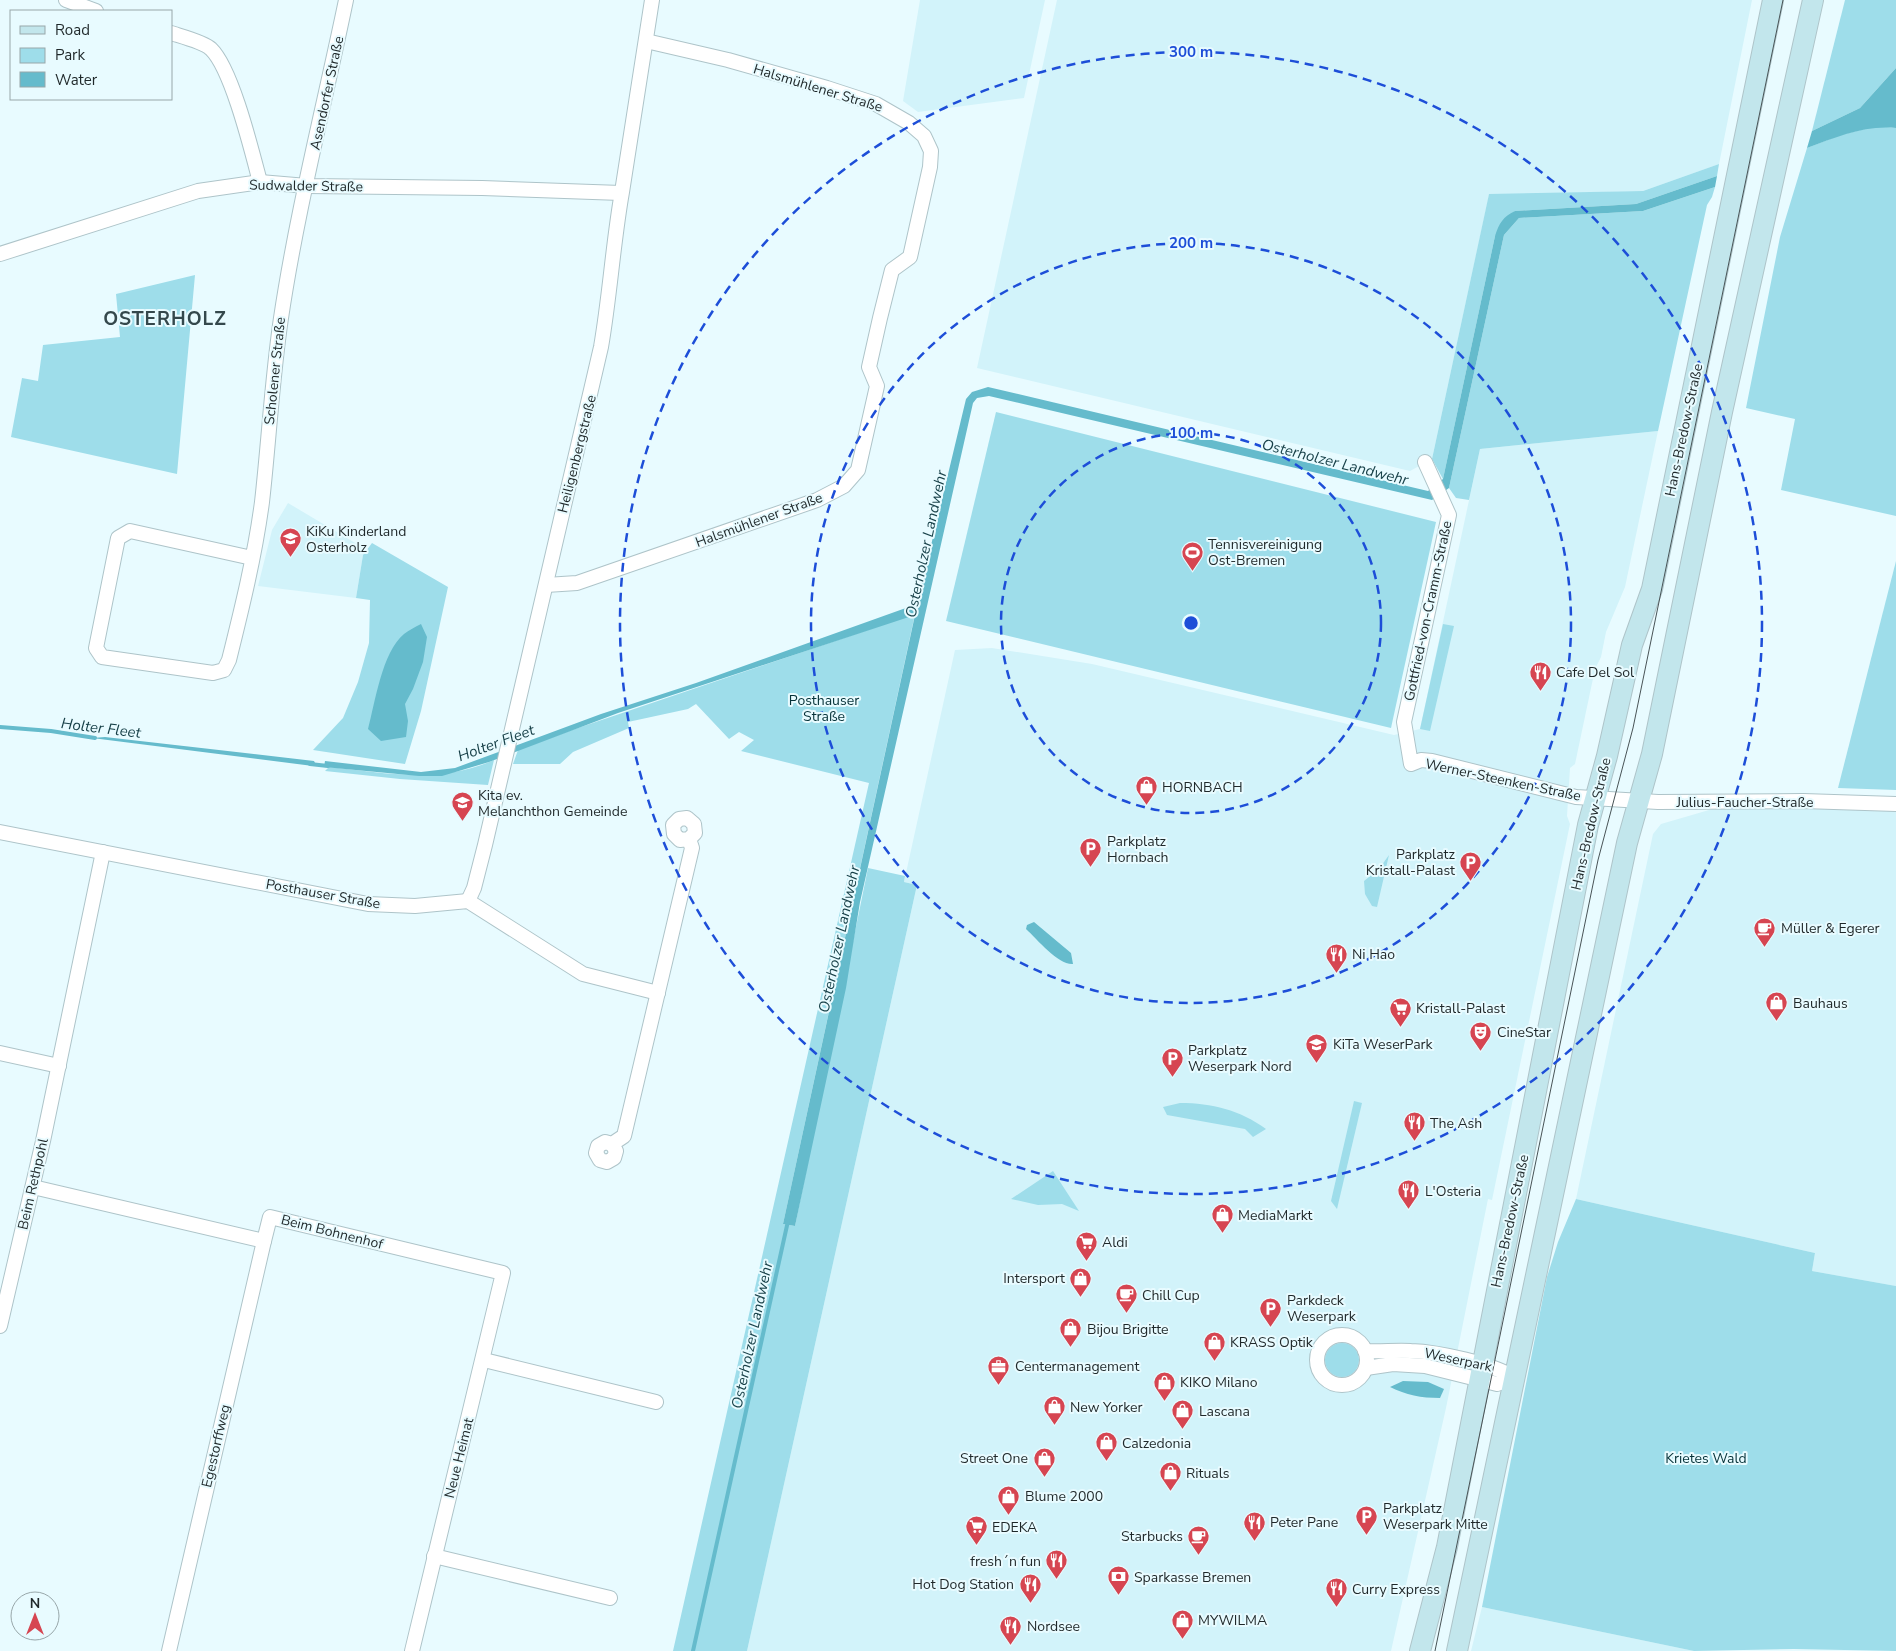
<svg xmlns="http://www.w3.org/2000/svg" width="1896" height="1651" viewBox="0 0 1896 1651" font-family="'Nunito Sans',sans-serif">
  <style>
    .built { fill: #d2f3fa }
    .green { fill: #9eddea }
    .water { fill: #65bbcc }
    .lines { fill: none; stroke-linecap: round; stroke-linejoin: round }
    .stream { stroke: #65bbcc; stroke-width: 4 }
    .minor-casing { stroke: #aec4c9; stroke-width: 16 }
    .secondary-casing { stroke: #aec4c9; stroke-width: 22 }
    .minor { stroke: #fff; stroke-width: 14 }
    .secondary { stroke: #c2e6ec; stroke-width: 20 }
    .tram { stroke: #485356; stroke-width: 1 }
    .ring { fill: none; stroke: #1d4ed8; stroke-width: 2.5; stroke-dasharray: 9 6 }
    .labels { text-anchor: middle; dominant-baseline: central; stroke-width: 4; stroke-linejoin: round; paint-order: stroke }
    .street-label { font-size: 14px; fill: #1f282a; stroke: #e8fbff }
    .poi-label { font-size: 14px; fill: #1f282a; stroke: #e8fbff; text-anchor: start }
    .park-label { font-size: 14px; fill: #063239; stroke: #e8fbff }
    .water-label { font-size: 15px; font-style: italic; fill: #163f47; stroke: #e8fbff }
    .district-label { font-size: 19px; font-weight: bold; letter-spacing: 1px; fill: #34484c; stroke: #e8fbff }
    .centre { fill: #1d4ed8; stroke: #e8fbff; stroke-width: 2.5 }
    .ring-label { font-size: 15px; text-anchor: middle; font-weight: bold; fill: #1d4ed8; stroke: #e8fbff; stroke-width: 4; stroke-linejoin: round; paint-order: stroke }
  </style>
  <rect width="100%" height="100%" fill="#e8fbff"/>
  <!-- built -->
  <g class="built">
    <polygon points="920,0 1045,0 1024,98 918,112 903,101"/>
    <polygon points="1057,0 1752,0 1719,164 1643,191 1489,195 1432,459 1410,471 977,368"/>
    <polygon points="1658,431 1625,587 1606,632 1601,657 1595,669 1575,764 1570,768 1567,816 1570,824 1492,1200 1488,1199 1446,1408 1391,1651 747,1651 917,885 904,882 955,650 992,648 1092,664 1394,735 1420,729 1480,449"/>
    <polygon points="288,503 367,550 363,555 356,598 258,586 272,530"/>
    <polygon points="1740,801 1896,804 1896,1286 1812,1271 1815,1253 1576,1199 1653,834 1661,824"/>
    <polygon points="1482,1607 1694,1651 1471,1651"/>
  </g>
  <!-- green -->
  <g class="green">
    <polygon points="1845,0 1896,0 1896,68 1860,108 1812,131"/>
    <polygon points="1877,126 1896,128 1896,516 1781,490 1795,419 1746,408 1780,237 1807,148 1840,135"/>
    <polygon points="1719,164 1717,176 1636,204 1515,211 1495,236 1443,479 1432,459 1489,194 1643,191"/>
    <polygon points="1715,187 1712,197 1707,205 1658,431 1480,449 1469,500 1456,498 1449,488 1504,235 1519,218 1643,211"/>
    <polygon points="195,275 177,474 11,437 22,378 38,381 43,345 120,337 116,294"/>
    <polygon points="996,412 1436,522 1391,728 946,621"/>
    <polygon points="372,543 448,587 421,711 405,764 313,750 343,718 358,682 369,643 370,600 356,598 363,555"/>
    <polygon points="1896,561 1896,790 1838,788"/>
    <polygon points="915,614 783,1224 795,1226 868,868 905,876 904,882 917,885 747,1651 673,1651 869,783 741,751 754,740 739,732 729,739 696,704 688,709 628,722 629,728 573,752 560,764 513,764 518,750 572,730"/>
    <polygon points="1443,624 1454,626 1430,731 1420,729"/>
    <path d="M 494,760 L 488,785 L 400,779 L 325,771 L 329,767 C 384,773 441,784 494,760 Z"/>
    <polygon points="1389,855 1377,907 1372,906 1365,894 1364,881 1379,869"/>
    <polygon points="1354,1101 1362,1103 1337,1209 1331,1201"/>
    <path d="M 1180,1103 C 1212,1103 1240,1110 1266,1129 L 1253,1137 L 1245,1129 L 1167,1115 L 1163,1107 Z"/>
    <polygon points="1053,1171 1079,1211 1062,1204 1038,1205 1011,1199"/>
    <polygon points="1576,1199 1815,1253 1812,1271 1896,1286 1896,1651 1794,1649 1694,1651 1482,1607 1547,1277 1558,1242"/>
    <circle cx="1342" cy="1360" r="17"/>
  </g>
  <!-- water -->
  <g class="water">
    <path d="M 1896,68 L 1896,128 C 1864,125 1837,137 1807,148 L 1812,131 L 1860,108 Z"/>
    <path d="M 1717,176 L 1715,187 L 1643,211 L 1519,218 L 1504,235 L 1449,488 L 1432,500 L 989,396 L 977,398 L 973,403 L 860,902 L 846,988 L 795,1226 L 783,1224 L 915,615 L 618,713 L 489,762 L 442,776 L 419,776 L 324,767 L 325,761 L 421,772 L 455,768 L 601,714 L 696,683 L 917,604 L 966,399 L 972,392 L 988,387 L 1428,491 L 1443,479 L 1495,236 C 1499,223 1503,217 1515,211 L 1636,204 Z"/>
    <path d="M 421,624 L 427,637 L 423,662 L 413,689 L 405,704 L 408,721 L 406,737 L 381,741 L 368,729 C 375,703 382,652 404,634 C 409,630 415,627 421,624 Z"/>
    <polygon points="105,737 314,761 315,763 313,766 92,738"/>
    <path d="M 1034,922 L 1071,953 L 1073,964 C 1058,965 1038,940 1026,929 L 1027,925 Z"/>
    <path d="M 1403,1381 L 1428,1382 L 1444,1389 L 1440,1398 C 1421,1398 1406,1395 1390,1387 Z"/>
  </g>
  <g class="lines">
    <!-- stream -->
    <g class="stream">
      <polyline points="0,727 51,731 95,738"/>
      <polyline points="310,764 328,766"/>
      <polyline points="693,1651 788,1221"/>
    </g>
    <defs>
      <g id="minor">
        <polyline points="66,0 96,11"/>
        <path d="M 171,33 C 180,36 204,42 211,49 C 232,69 252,152 260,182"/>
        <polyline points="0,254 198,191 260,182 307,186 482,188 621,193"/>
        <polyline points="1425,462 1449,515 1404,722 1411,764 1421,760 1432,761 1576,797 1658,802 1803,801 1896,804"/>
        <path d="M 252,558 L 130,531 L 118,538 L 96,648 L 102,657 L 213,673 L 224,670 L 229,660 C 242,608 255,555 262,502 C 269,440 272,379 281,318 C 297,211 324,106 346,0"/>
        <polyline points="546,585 577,583 817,500 844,486 858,470 877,386 869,367 880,318 892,270 910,257 930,167 931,151 924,136 909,123 876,104 827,88 728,60 646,41"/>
        <polyline points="0,832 368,904 415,906 468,901 583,974 658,993"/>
        <path d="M 468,901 L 474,888 L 485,845 L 601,347 C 610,295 613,243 622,192 C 632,128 642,64 652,0"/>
        <polyline points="0,1053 59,1066"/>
        <polyline points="612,1144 605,1142 598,1146 596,1153 600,1160 607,1162 614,1158 616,1151 612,1144 624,1136 692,848 689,839 680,840 674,834 673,825 679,819 687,818 694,824 695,833 689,839"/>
        <polyline points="33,1187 264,1241 270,1217 503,1273 412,1651"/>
        <polyline points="0,1326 43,1141 103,852"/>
        <circle cx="1342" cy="1360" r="25"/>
        <path d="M 1365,1351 C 1380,1352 1396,1350 1411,1351 C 1439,1352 1493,1364 1515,1378"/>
        <polyline points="484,1360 656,1402"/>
        <polyline points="1366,1368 1393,1364 1425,1366 1497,1384 1515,1378"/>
        <polyline points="434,1556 610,1598"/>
        <polyline points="169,1651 264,1241"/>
      </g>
      <g id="secondary">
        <polyline points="1420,1651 1447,1547 1588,825 1607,756 1632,645 1652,589 1773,0"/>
        <polyline points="1457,1651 1627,843 1652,754 1722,412 1813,0"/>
      </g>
    </defs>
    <!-- minor casing -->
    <use href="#minor" class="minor-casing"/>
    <!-- secondary casing -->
    <use href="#secondary" class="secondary-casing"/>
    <!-- minor -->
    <use href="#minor" class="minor"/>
    <!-- secondary -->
    <use href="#secondary" class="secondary"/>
    <!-- tram -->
    <polyline class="tram" points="1435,1651 1598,860 1633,728 1783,0"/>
  </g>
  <!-- distance rings -->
  <g class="ring">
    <circle cx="1191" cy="623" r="190"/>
    <circle cx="1191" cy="623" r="380"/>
    <circle cx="1191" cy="623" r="571"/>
  </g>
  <!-- icons -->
  <defs>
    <symbol id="school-pin" viewBox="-11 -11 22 30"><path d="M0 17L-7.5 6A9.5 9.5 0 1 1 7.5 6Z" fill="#d64551" stroke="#e8fbff"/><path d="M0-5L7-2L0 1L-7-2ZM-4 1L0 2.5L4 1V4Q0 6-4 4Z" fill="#fff"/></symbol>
    <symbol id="stadium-pin" viewBox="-11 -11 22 30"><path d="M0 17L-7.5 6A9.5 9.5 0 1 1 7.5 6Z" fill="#d64551" stroke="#e8fbff"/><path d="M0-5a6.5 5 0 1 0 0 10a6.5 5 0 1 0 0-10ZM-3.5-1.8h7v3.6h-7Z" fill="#fff"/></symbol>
    <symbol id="restaurant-pin" viewBox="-11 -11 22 30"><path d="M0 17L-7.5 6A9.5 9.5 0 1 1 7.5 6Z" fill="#d64551" stroke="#e8fbff"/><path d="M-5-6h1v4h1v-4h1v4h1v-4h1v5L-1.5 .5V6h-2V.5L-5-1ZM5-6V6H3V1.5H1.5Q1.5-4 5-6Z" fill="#fff"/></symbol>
    <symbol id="shop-pin" viewBox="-11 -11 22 30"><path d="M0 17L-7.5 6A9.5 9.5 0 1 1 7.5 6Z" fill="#d64551" stroke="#e8fbff"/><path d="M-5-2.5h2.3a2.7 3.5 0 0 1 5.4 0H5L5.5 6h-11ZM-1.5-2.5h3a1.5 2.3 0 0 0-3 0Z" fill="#fff"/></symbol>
    <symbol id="parking-pin" viewBox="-11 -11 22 30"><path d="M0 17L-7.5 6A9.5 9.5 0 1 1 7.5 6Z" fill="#d64551" stroke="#e8fbff"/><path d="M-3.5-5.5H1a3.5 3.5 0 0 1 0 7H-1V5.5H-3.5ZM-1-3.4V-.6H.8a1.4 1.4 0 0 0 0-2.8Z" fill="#fff"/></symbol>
    <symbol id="cafe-pin" viewBox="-11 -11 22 30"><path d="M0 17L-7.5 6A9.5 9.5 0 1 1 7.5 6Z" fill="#d64551" stroke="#e8fbff"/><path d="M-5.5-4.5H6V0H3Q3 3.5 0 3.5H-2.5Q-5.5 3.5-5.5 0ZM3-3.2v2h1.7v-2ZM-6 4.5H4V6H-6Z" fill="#fff"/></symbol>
    <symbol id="supermarket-pin" viewBox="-11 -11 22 30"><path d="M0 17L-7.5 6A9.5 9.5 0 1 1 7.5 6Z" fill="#d64551" stroke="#e8fbff"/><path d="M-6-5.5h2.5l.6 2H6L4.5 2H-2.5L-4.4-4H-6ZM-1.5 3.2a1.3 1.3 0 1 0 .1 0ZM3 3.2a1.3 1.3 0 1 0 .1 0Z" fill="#fff"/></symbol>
    <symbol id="theatre-pin" viewBox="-11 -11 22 30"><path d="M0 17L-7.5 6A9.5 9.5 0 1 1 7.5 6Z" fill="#d64551" stroke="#e8fbff"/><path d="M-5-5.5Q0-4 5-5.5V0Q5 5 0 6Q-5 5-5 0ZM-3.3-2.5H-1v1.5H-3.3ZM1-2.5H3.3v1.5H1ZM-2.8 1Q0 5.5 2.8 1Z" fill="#fff"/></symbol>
    <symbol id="office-pin" viewBox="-11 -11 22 30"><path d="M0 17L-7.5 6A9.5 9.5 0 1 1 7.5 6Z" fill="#d64551" stroke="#e8fbff"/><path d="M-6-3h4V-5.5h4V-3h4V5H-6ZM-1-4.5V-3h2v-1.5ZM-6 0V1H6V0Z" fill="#fff"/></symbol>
    <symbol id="bank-pin" viewBox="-11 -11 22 30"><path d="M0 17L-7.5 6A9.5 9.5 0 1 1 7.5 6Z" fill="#d64551" stroke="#e8fbff"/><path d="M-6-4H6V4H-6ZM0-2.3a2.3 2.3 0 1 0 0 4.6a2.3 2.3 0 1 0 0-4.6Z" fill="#fff"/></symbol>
  </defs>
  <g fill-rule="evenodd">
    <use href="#school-pin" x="278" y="526" width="25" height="34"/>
    <use href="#stadium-pin" x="1180" y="540" width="25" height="34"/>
    <use href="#restaurant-pin" x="1528" y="660" width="25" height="34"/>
    <use href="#shop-pin" x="1134" y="774" width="25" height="34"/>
    <use href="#school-pin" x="450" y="790" width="25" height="34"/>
    <use href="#parking-pin" x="1078" y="836" width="25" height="34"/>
    <use href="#parking-pin" x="1458" y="850" width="25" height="34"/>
    <use href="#cafe-pin" x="1752" y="916" width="25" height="34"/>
    <use href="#restaurant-pin" x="1324" y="942" width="25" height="34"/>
    <use href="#shop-pin" x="1764" y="990" width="25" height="34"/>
    <use href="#supermarket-pin" x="1388" y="996" width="25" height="34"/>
    <use href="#theatre-pin" x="1468" y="1020" width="25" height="34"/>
    <use href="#school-pin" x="1304" y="1032" width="25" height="34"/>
    <use href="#parking-pin" x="1160" y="1046" width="25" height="34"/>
    <use href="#restaurant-pin" x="1402" y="1110" width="25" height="34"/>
    <use href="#restaurant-pin" x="1396" y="1178" width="25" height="34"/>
    <use href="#shop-pin" x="1210" y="1202" width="25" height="34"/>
    <use href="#supermarket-pin" x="1074" y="1230" width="25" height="34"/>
    <use href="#shop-pin" x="1068" y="1266" width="25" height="34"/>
    <use href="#cafe-pin" x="1114" y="1282" width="25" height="34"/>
    <use href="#parking-pin" x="1258" y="1296" width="25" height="34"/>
    <use href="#shop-pin" x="1058" y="1316" width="25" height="34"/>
    <use href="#shop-pin" x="1202" y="1330" width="25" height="34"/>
    <use href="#office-pin" x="986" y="1354" width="25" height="34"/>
    <use href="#shop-pin" x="1152" y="1370" width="25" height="34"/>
    <use href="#shop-pin" x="1042" y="1394" width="25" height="34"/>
    <use href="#shop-pin" x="1170" y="1398" width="25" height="34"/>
    <use href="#shop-pin" x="1094" y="1430" width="25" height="34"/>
    <use href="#shop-pin" x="1032" y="1446" width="25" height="34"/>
    <use href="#shop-pin" x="1158" y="1460" width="25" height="34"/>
    <use href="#shop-pin" x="996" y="1484" width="25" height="34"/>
    <use href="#parking-pin" x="1354" y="1504" width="25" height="34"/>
    <use href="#restaurant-pin" x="1242" y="1510" width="25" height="34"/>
    <use href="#supermarket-pin" x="964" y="1514" width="25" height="34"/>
    <use href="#cafe-pin" x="1186" y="1524" width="25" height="34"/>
    <use href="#restaurant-pin" x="1044" y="1548" width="25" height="34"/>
    <use href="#bank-pin" x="1106" y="1564" width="25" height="34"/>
    <use href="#restaurant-pin" x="1018" y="1572" width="25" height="34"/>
    <use href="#restaurant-pin" x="1324" y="1576" width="25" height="34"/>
    <use href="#shop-pin" x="1170" y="1608" width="25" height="34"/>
    <use href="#restaurant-pin" x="998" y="1614" width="25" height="34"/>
  </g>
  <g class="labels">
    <!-- street labels -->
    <g class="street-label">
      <text transform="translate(818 88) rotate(17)">Halsmühlener Straße</text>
      <text transform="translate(327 93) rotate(-78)">Asendorfer Straße</text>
      <text transform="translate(306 186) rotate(1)">Sudwalder Straße</text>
      <text transform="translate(275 371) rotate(-84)">Scholener Straße</text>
      <text transform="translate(1684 430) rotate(-78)">Hans-Bredow-Straße</text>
      <text transform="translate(577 454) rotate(-76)">Heiligenbergstraße</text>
      <text transform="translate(759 520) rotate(-20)">Halsmühlener Straße</text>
      <text transform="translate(1428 611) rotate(-78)">Gottfried-von-Cramm-Straße</text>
      <text transform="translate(1503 780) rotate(12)">Werner-Steenken-Straße</text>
      <text x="1745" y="802">Julius-Faucher-Straße</text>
      <text transform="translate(1591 824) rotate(-77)">Hans-Bredow-Straße</text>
      <text transform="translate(323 894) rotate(10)">Posthauser Straße</text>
      <text transform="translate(33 1184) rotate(-77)">Beim Rethpohl</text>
      <text transform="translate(1510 1221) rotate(-78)">Hans-Bredow-Straße</text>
      <text transform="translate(332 1232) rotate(14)">Beim Bohnenhof</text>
      <text transform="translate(1458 1360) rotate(12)">Weserpark</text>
      <text transform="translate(216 1446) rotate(-77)">Egestorffweg</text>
      <text transform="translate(459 1458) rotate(-76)">Neue Heimat</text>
    </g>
    <!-- poi labels -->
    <g class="poi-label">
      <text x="306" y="531">KiKu Kinderland<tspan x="306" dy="16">Osterholz</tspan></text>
      <text x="1208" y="544">Tennisvereinigung<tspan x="1208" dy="16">Ost-Bremen</tspan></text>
      <text x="1556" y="672">Cafe Del Sol</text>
      <text x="1162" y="787">HORNBACH</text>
      <text x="478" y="795">Kita ev.<tspan x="478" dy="16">Melanchthon Gemeinde</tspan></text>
      <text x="1107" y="841">Parkplatz<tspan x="1107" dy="16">Hornbach</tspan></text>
      <text x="1455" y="854" text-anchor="end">Parkplatz<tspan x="1455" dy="16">Kristall-Palast</tspan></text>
      <text x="1781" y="928">Müller &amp; Egerer</text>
      <text x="1352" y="954">Ni Hao</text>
      <text x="1793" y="1003">Bauhaus</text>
      <text x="1416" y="1008">Kristall-Palast</text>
      <text x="1497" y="1032">CineStar</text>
      <text x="1333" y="1044">KiTa WeserPark</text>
      <text x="1188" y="1050">Parkplatz<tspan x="1188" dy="16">Weserpark Nord</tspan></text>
      <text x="1430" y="1123">The Ash</text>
      <text x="1425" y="1191">L'Osteria</text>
      <text x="1238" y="1215">MediaMarkt</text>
      <text x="1102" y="1242">Aldi</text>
      <text x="1065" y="1278" text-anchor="end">Intersport</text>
      <text x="1142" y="1295">Chill Cup</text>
      <text x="1287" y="1300">Parkdeck<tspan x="1287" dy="16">Weserpark</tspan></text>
      <text x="1087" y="1329">Bijou Brigitte</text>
      <text x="1230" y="1342">KRASS Optik</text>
      <text x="1015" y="1366">Centermanagement</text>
      <text x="1180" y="1382">KIKO Milano</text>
      <text x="1070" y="1407">New Yorker</text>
      <text x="1199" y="1411">Lascana</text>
      <text x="1122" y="1443">Calzedonia</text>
      <text x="1028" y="1458" text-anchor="end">Street One</text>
      <text x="1186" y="1473">Rituals</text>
      <text x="1025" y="1496">Blume 2000</text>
      <text x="1383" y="1508">Parkplatz<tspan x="1383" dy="16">Weserpark Mitte</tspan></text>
      <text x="1270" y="1522">Peter Pane</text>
      <text x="992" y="1527">EDEKA</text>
      <text x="1183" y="1536" text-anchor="end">Starbucks</text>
      <text x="1041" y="1561" text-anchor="end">fresh´n fun</text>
      <text x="1134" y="1577">Sparkasse Bremen</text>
      <text x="1014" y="1584" text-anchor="end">Hot Dog Station</text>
      <text x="1352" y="1589">Curry Express</text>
      <text x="1198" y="1620">MYWILMA</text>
      <text x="1027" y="1626">Nordsee</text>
    </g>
    <!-- park labels -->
    <g class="park-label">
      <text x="824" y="700">Posthauser<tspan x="824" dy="16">Straße</tspan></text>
      <text x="1706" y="1458">Krietes Wald</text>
    </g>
    <!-- water labels -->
    <g class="water-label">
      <text transform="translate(1335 462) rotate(14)">Osterholzer Landwehr</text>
      <text transform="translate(926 544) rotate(-78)">Osterholzer Landwehr</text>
      <text transform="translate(101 728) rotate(7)">Holter Fleet</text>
      <text transform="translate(496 743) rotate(-20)">Holter Fleet</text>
      <text transform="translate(839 939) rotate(-78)">Osterholzer Landwehr</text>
      <text transform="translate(752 1335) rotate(-78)">Osterholzer Landwehr</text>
    </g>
    <!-- district labels -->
    <g class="district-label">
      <text x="165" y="319">OSTERHOLZ</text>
    </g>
  </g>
  <circle cx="1191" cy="623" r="8" class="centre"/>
  <g class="ring-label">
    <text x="1191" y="57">300 m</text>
    <text x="1191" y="248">200 m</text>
    <text x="1191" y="438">100 m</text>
  </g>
  <!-- legend -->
  <rect x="10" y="10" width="162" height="90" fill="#e8fbff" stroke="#98a7aa"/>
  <rect x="20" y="26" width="25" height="8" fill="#c2e6ec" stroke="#98a7aa"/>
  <text x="55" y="35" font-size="15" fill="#1f282a">Road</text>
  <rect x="20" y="48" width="25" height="15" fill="#9eddea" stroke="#98a7aa"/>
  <text x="55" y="60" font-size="15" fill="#1f282a">Park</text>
  <rect x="20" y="72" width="25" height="15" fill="#65bbcc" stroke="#98a7aa"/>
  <text x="55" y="85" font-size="15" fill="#1f282a">Water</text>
  <!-- north arrow -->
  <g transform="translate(35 1616)"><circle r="24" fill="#e8fbff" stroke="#98a7aa"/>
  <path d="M0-4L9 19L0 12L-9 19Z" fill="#d64551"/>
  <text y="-8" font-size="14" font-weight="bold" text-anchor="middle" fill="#1f282a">N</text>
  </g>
</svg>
